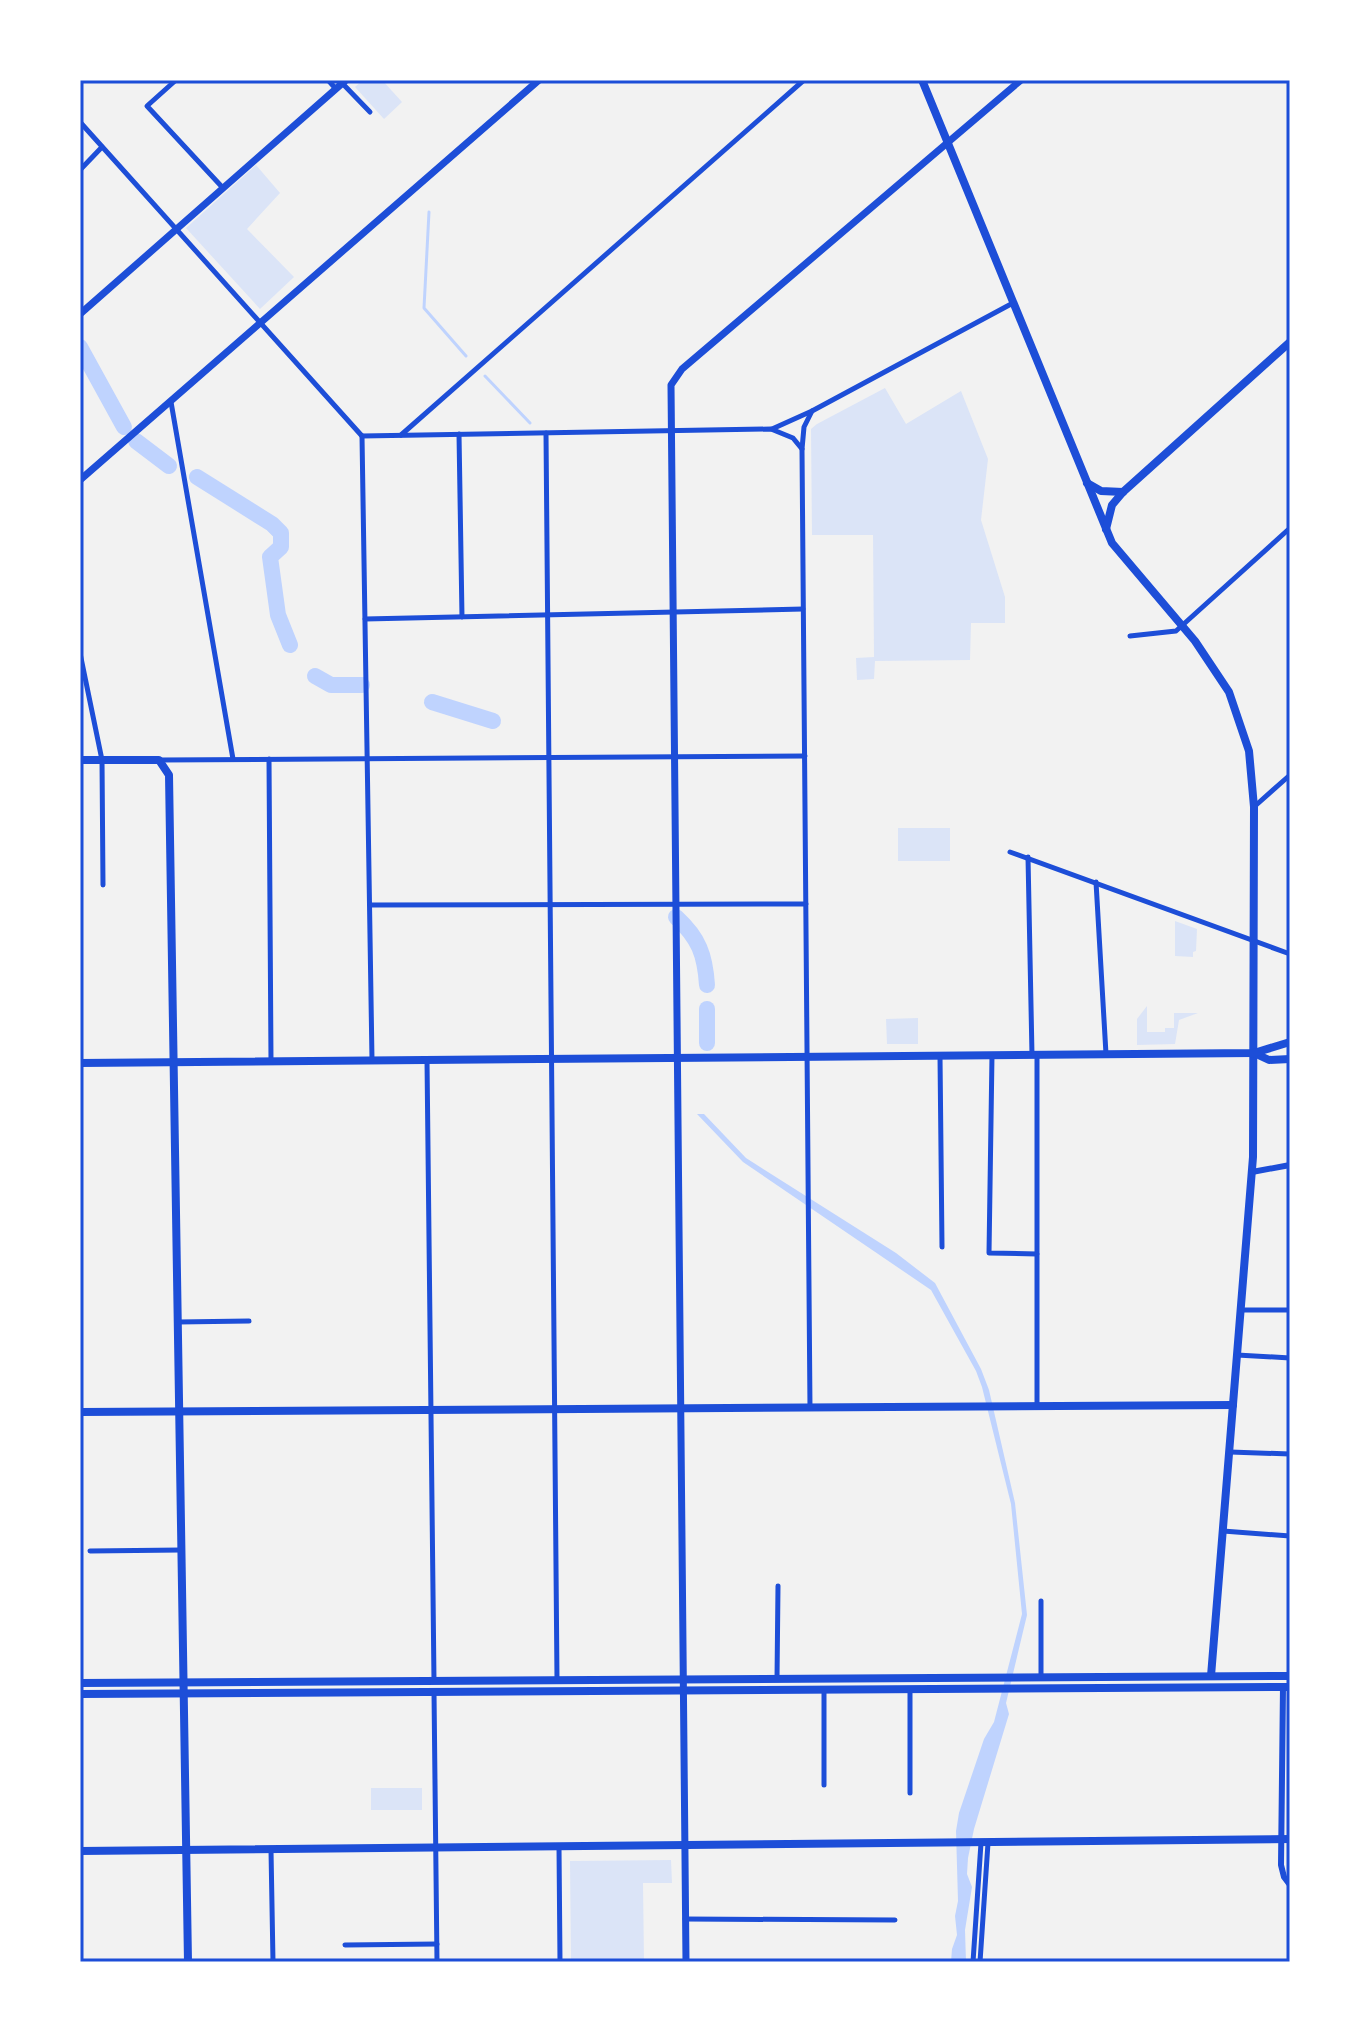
<svg xmlns="http://www.w3.org/2000/svg" width="1370" height="2042" viewBox="0 0 1370 2042" font-family="'PT Sans Narrow',sans-serif">
  <style>
    .green { fill: #dbe4f7 }
    .water { fill: #bfd3fe }
    .lines { fill: none; stroke-linecap: round; stroke-linejoin: round }
    .stream { stroke: #bfd3fe; stroke-width: 3 }
    .river { stroke: #bfd3fe; stroke-width: 16 }
    .minor { stroke: #1d4ed8; stroke-width: 5 }
    .tertiary { stroke: #1d4ed8; stroke-width: 6 }
    .secondary { stroke: #1d4ed8; stroke-width: 7 }
    .primary { stroke: #1d4ed8; stroke-width: 8 }
    .neatline { fill: none; stroke: #1d4ed8; stroke-width: 3 }
  </style>
  <rect width="100%" height="100%" fill="#f2f2f2"/>
  <!-- green -->
  <g class="green">
    <polygon points="363,80 382,80 402,102 384,119 355,87"/>
    <polygon points="256,165 280,193 247,229 294,277 260,309 186,228"/>
    <polygon points="885,388 906,424 961,391 988,459 981,520 1005,597 1005,623 971,623 970,660 875,661 874,679 857,680 856,658 874,657 873,535 812,535 811,429 817,424"/>
    <rect x="898" y="828" width="52" height="33"/>
    <polygon points="1175,921 1197,929 1196,951 1193,952 1193,957 1175,956"/>
    <polygon points="1147,1006 1147,1032 1165,1032 1165,1028 1174,1028 1174,1013 1198,1013 1179,1020 1175,1044 1137,1045 1137,1019"/>
    <polygon points="918,1018 918,1044 887,1044 886,1019"/>
    <rect x="371" y="1788" width="51" height="22"/>
    <polygon points="671,1860 672,1883 643,1883 644,1962 571,1962 570,1861"/>
  </g>
  <!-- water -->
  <polygon class="water" points="697,1114 704,1114 746,1158 896,1253 935,1283 981,1369 989,1390 1015,1503 1027,1615 1006,1703 1009,1714 974,1829 968,1858 967,1874 972,1887 965,1930 966,1962 951,1962 952,1949 957,1935 955,1916 958,1901 956,1831 959,1813 984,1739 994,1722 1022,1614 1011,1504 982,1387 976,1371 931,1290 743,1162"/>
  <g class="lines">
    <!-- stream -->
    <g class="stream">
      <polyline points="429,212 424,308 466,356"/>
      <polyline points="485,376 530,423"/>
    </g>
    <!-- river -->
    <g class="river">
      <polyline points="80,347 124,427"/>
      <polyline points="136,441 169,466"/>
      <polyline points="197,477 272,524 281,533 281,547 270,557 278,615 290,645"/>
      <polyline points="315,676 331,685 362,685"/>
      <polyline points="432,702 493,721"/>
      <path d="M 676,917 C 699,938 705,955 707,985"/>
      <polyline points="707,1009 707,1043"/>
    </g>
    <!-- minor -->
    <g class="minor">
      <polyline points="176,80 147,106 223,188"/>
      <polyline points="328,80 336,89"/>
      <polyline points="342,83 370,112"/>
      <polyline points="80,122 362,436"/>
      <polyline points="80,170 102,147"/>
      <polyline points="171,402 233,759"/>
      <polyline points="772,429 812,411 1013,303"/>
      <polyline points="546,433 557,1679"/>
      <polyline points="459,434 462,617"/>
      <polyline points="401,435 804,80"/>
      <polyline points="362,436 372,1060"/>
      <polyline points="362,436 771,429 793,438 802,449"/>
      <polyline points="365,619 803,609"/>
      <polyline points="1130,636 1176,631 1290,528"/>
      <polyline points="80,653 102,760 103,885"/>
      <polyline points="269,759 271,1061"/>
      <polyline points="160,760 805,756"/>
      <polyline points="1255,806 1290,775"/>
      <polyline points="1010,852 1290,954"/>
      <polyline points="1028,857 1032,1055"/>
      <polyline points="1096,882 1106,1054"/>
      <polyline points="370,905 806,904"/>
      <polyline points="992,1055 989,1253 1037,1254"/>
      <polyline points="940,1056 942,1247"/>
      <polyline points="427,1060 434,1681"/>
      <polyline points="1241,1310 1290,1310"/>
      <polyline points="178,1322 249,1321"/>
      <polyline points="1237,1355 1290,1358"/>
      <polyline points="1037,1406 1037,1055"/>
      <polyline points="810,1408 802,449 804,427 812,411"/>
      <polyline points="1230,1452 1290,1454"/>
      <polyline points="1223,1531 1290,1536"/>
      <polyline points="90,1551 181,1550"/>
      <polyline points="1041,1601 1041,1677"/>
      <polyline points="777,1679 778,1586"/>
      <polyline points="824,1690 824,1785"/>
      <polyline points="434,1692 437,1962"/>
      <polyline points="910,1793 910,1689"/>
      <polyline points="559,1847 560,1962"/>
      <polyline points="271,1850 273,1962"/>
      <polyline points="685,1919 895,1920"/>
      <polyline points="345,1945 437,1944"/>
      <polyline points="973,1962 981,1843"/>
      <polyline points="980,1962 988,1843"/>
    </g>
    <!-- tertiary -->
    <g class="tertiary">
      <polyline points="1252,1172 1290,1165"/>
      <polyline points="1283,1687 1281,1865 1284,1877 1290,1885"/>
    </g>
    <!-- secondary -->
    <g class="secondary">
      <polyline points="80,314 346,80"/>
      <polyline points="80,480 539,80"/>
      <polyline points="686,1962 671,385 682,369 1021,80"/>
    </g>
    <!-- primary -->
    <g class="primary">
      <polyline points="922,80 1112,543 1195,641 1229,692 1249,751 1254,807 1253,1157 1211,1676"/>
      <polyline points="1087,483 1101,491 1123,492"/>
      <polyline points="1106,529 1112,505 1123,492 1290,342"/>
      <polyline points="80,760 159,760 169,775 188,1962"/>
      <polyline points="1254,1053 1269,1060 1290,1059"/>
      <polyline points="80,1063 1254,1053 1290,1042"/>
      <polyline points="80,1412 1233,1405"/>
      <polyline points="80,1683 1290,1676"/>
      <polyline points="80,1694 1290,1687"/>
      <polyline points="80,1851 1290,1839"/>
    </g>
  </g>
  <!-- border -->
  <rect width="1370" height="2042" fill="none" stroke="#ffffff" stroke-width="164"/>
  <rect x="82" y="82" width="1206" height="1878" class="neatline"/>
</svg>
